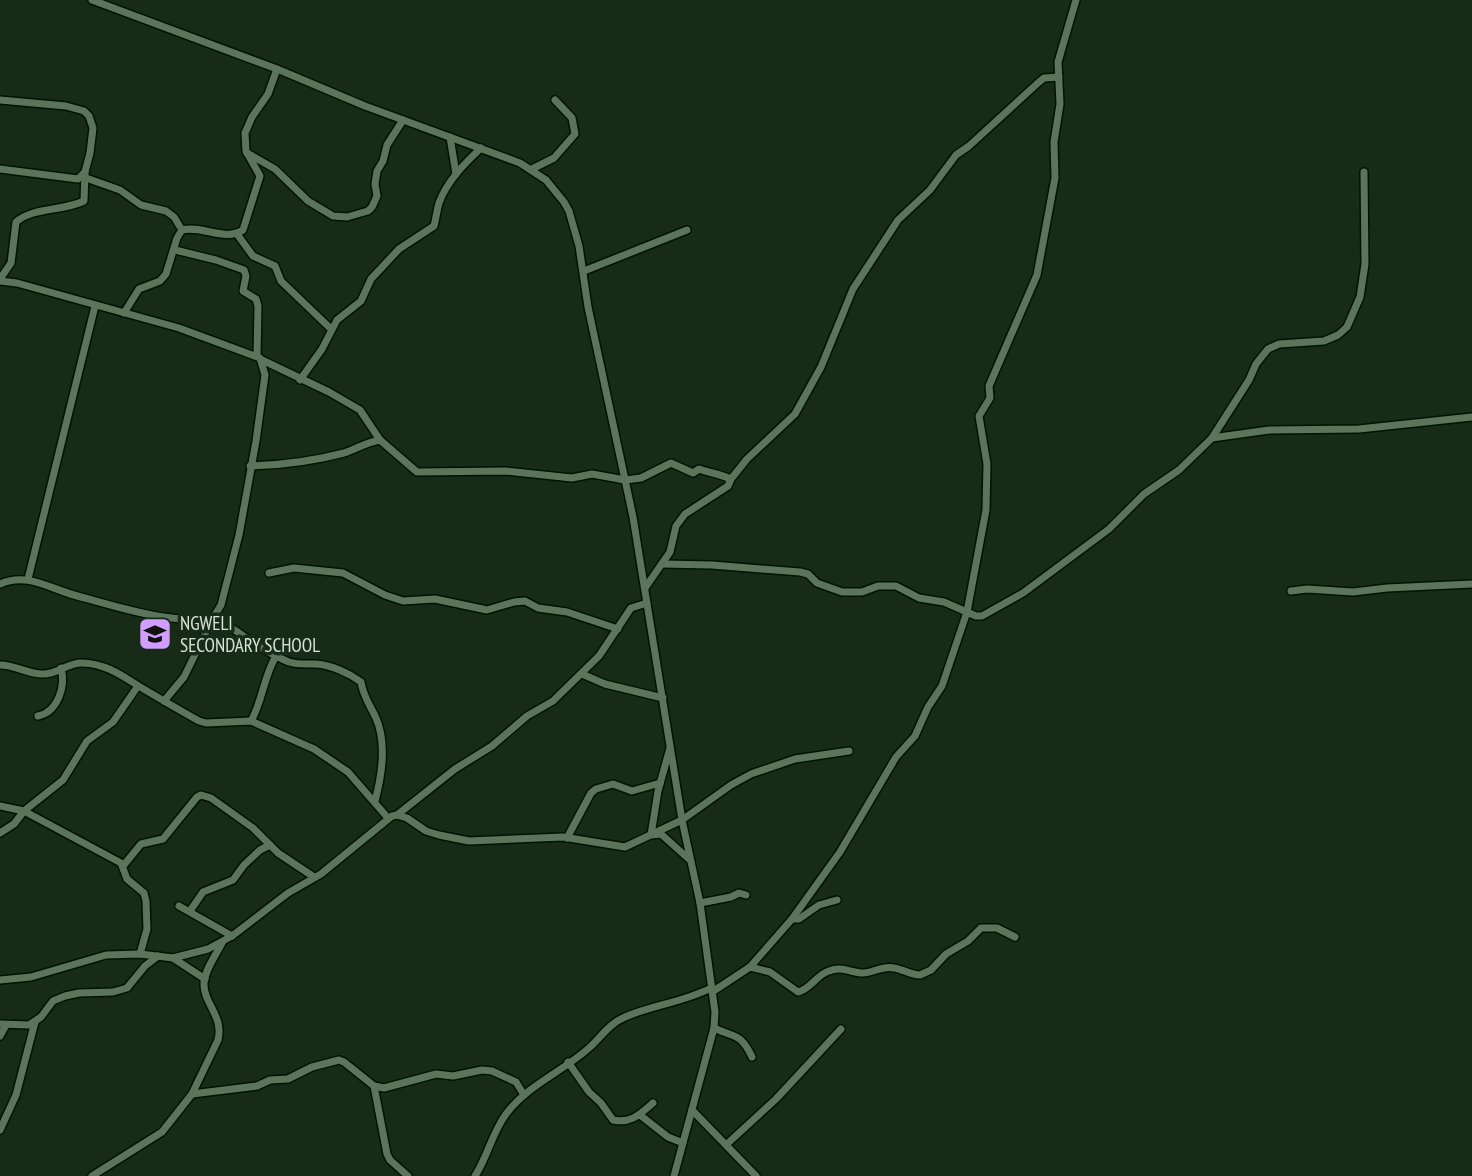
<svg xmlns="http://www.w3.org/2000/svg" width="1472" height="1176" viewBox="0 0 1472 1176" font-family="'PT Sans Narrow',sans-serif">
  <style>
    .built { fill: #1c351b }
    .lines { fill: none; stroke-linecap: round; stroke-linejoin: round }
    .minor-casing { stroke: #021302; stroke-width: 10 }
    .minor { stroke: #5d745c; stroke-width: 7 }
    .labels { text-anchor: middle; dominant-baseline: central; stroke-width: 7; stroke-linejoin: round; paint-order: stroke }
    .poi-label { font-size: 19px; fill: #d7e3d6; stroke: #172b16; text-anchor: start }
  </style>
  <rect width="100%" height="100%" fill="#172b16"/>
  <!-- built -->
  <polygon class="built" points="150,616 166,621 158,649 145,647"/>
  <g class="lines">
    <defs>
      <g id="minor">
        <polyline points="92,0 277,69 365,106 520,163 546,180 564,202 569,211 579,246 588,307 633,517 682,820 700,903 715,1012 714,1028 674,1176"/>
        <polyline points="0,100 66,106 84,111 89,116 93,128 90,153 85,172 78,179 0,169"/>
        <polyline points="450,137 456,174"/>
        <polyline points="247,153 275,169 308,201 333,216 347,217 368,211 372,207 377,196 375,184 377,171 383,161 387,145 403,120"/>
        <polyline points="532,169 554,158 575,134 572,118 555,100"/>
        <polyline points="86,178 120,190 141,205 166,211 174,217 182,230"/>
        <polyline points="237,234 253,256 275,266 281,281 331,329"/>
        <polyline points="175,250 216,260 244,270 246,276 243,291 256,299 258,306 257,356"/>
        <polyline points="584,271 687,230"/>
        <path d="M 0,279 L 11,263 L 16,222 C 33,207 64,211 84,201 L 85,172"/>
        <path d="M 0,281 L 17,283 L 179,328 L 260,358 L 265,375 L 256,441 L 239,535 L 221,605 L 213,618 C 167,624 118,607 74,595 C 49,588 26,572 0,584"/>
        <path d="M 124,313 L 139,289 L 160,281 L 166,274 L 177,238 L 182,230 C 202,225 225,242 243,230 L 260,176 L 246,151 L 245,133 L 252,117 L 268,94 L 277,69"/>
        <polyline points="262,360 329,392 360,410 380,440"/>
        <path d="M 300,380 L 322,349 L 337,320 L 361,301 L 371,279 L 399,249 L 434,226 C 436,218 437,210 439,203 C 447,181 465,163 481,148"/>
        <polyline points="1212,438 1249,380 1256,364 1268,349 1279,344 1324,341 1338,335 1347,327 1360,297 1365,264 1364,172"/>
        <path d="M 250,466 C 281,465 314,461 344,453 C 356,449 367,442 380,440 L 417,472 L 506,471 L 572,478 L 592,474 L 625,480 L 641,478 L 671,463 L 693,473 L 699,469 C 710,473 720,474 731,479"/>
        <polyline points="662,564 712,565 800,572 808,574 817,583 842,592 862,592 878,586 896,586 919,598 944,602 976,616 982,616 1023,593 1109,529 1144,494 1179,470 1212,438 1269,430 1359,429 1472,417"/>
        <polyline points="269,573 294,568 343,573 385,595 403,601 435,599 487,610 514,602 525,601 538,608 567,612 618,629"/>
        <polyline points="28,579 95,306"/>
        <polyline points="645,588 670,552 676,526 685,514 728,486 731,479 747,459 795,414 821,367 853,289 898,220 930,190 956,155 969,146 1039,82 1044,78 1059,77"/>
        <polyline points="1291,591 1307,589 1353,592 1387,588 1472,584"/>
        <path d="M 215,617 C 239,632 263,652 289,662 C 299,665 306,664 316,664 C 331,665 349,673 361,682 C 363,696 370,705 376,718 C 387,743 382,775 375,801"/>
        <path d="M 0,665 C 15,665 28,674 42,674 C 57,675 68,662 83,663 C 109,664 126,679 147,691 C 164,701 181,711 199,721 L 206,723 L 251,721 L 314,749 L 348,772 L 388,818"/>
        <polyline points="582,674 605,684 663,698"/>
        <polyline points="164,701 184,677 213,618"/>
        <path d="M 38,716 C 58,712 66,686 61,668"/>
        <path d="M 251,721 C 263,700 263,678 276,656"/>
        <polyline points="670,748 658,791 651,835 661,834 690,860"/>
        <polyline points="0,806 24,811 121,863 127,879 144,893 146,901 147,929 140,954"/>
        <polyline points="397,815 455,769 492,746 527,716 553,701 599,656 631,608 647,603"/>
        <polyline points="0,833 14,824 24,811 63,780 87,741 113,722 138,686"/>
        <polyline points="567,838 591,793 596,789 613,784 632,791 660,783"/>
        <polyline points="123,866 141,844 163,839 197,797 201,795 211,798 253,828 278,853 314,877"/>
        <polyline points="700,903 731,897 739,893 746,895"/>
        <polyline points="179,906 232,936"/>
        <polyline points="190,911 203,892 233,880 244,865 260,850 270,845"/>
        <polyline points="792,919 799,919 819,905 837,900"/>
        <polyline points="173,958 205,979"/>
        <path d="M 750,967 L 770,972 L 798,992 C 811,989 816,975 829,971 C 841,966 849,972 861,973 C 872,974 882,965 894,968 C 903,969 910,975 920,975 L 931,970 L 946,954 L 968,941 L 981,928 L 997,928 L 1015,937"/>
        <polyline points="0,980 31,977 106,955 140,954 173,958 208,949 232,936 288,893 321,874 392,816 397,815 407,818 426,831 439,835 469,841 563,837 625,847 682,820 731,785 751,774 795,759 849,751"/>
        <polyline points="712,992 750,967 792,919 840,852 896,757 915,736 928,707 942,686 967,612 986,510 987,464 979,416 990,398 989,386 1037,275 1055,178 1054,142 1060,104 1058,62 1076,0"/>
        <polyline points="0,1024 29,1025 41,1017 53,1001 65,996 79,993 113,992 127,988 145,966 158,956"/>
        <path d="M 714,1028 C 735,1038 741,1033 752,1057"/>
        <polyline points="0,1036 6,1025"/>
        <path d="M 568,1062 L 589,1092 L 601,1103 L 613,1120 C 631,1124 640,1114 653,1103"/>
        <polyline points="374,1086 387,1154 390,1160 408,1176"/>
        <polyline points="192,1094 257,1086 270,1080 288,1079 312,1067 339,1060 344,1062 374,1086 384,1088 436,1074 453,1076 482,1070 492,1071 516,1082 524,1095"/>
        <polyline points="692,1110 756,1176"/>
        <polyline points="640,1115 668,1137 683,1143"/>
        <polyline points="0,1130 16,1095 35,1022"/>
        <polyline points="727,1144 776,1099 841,1029"/>
        <path d="M 92,1176 L 162,1132 L 192,1094 L 218,1040 C 224,1016 203,1003 204,983 C 205,969 216,955 222,943"/>
        <path d="M 475,1176 C 488,1156 492,1133 506,1114 C 529,1084 562,1072 589,1048 C 601,1037 610,1023 625,1017 C 653,1005 684,1002 711,988"/>
      </g>
    </defs>
    <!-- minor casing -->
    <use href="#minor" class="minor-casing"/>
    <!-- minor -->
    <use href="#minor" class="minor"/>
  </g>
  <!-- icons -->
  <defs>
    <symbol id="school-square" viewBox="-11 -11 22 22"><rect x="-9" y="-9" width="18" height="18" rx="4" fill="#d19dfe" stroke="#172b16"/><path d="M0-5L7-2L0 1L-7-2ZM-4 1L0 2.5L4 1V4Q0 6-4 4Z" fill="#111"/></symbol>
  </defs>
  <g fill-rule="evenodd">
    <use href="#school-square" x="136" y="615" width="38" height="38"/>
  </g>
  <g class="labels">
    <!-- poi labels -->
    <g class="poi-label">
      <text x="180" y="623">NGWELI<tspan x="180" dy="22">SECONDARY SCHOOL</tspan></text>
    </g>
  </g>
</svg>
